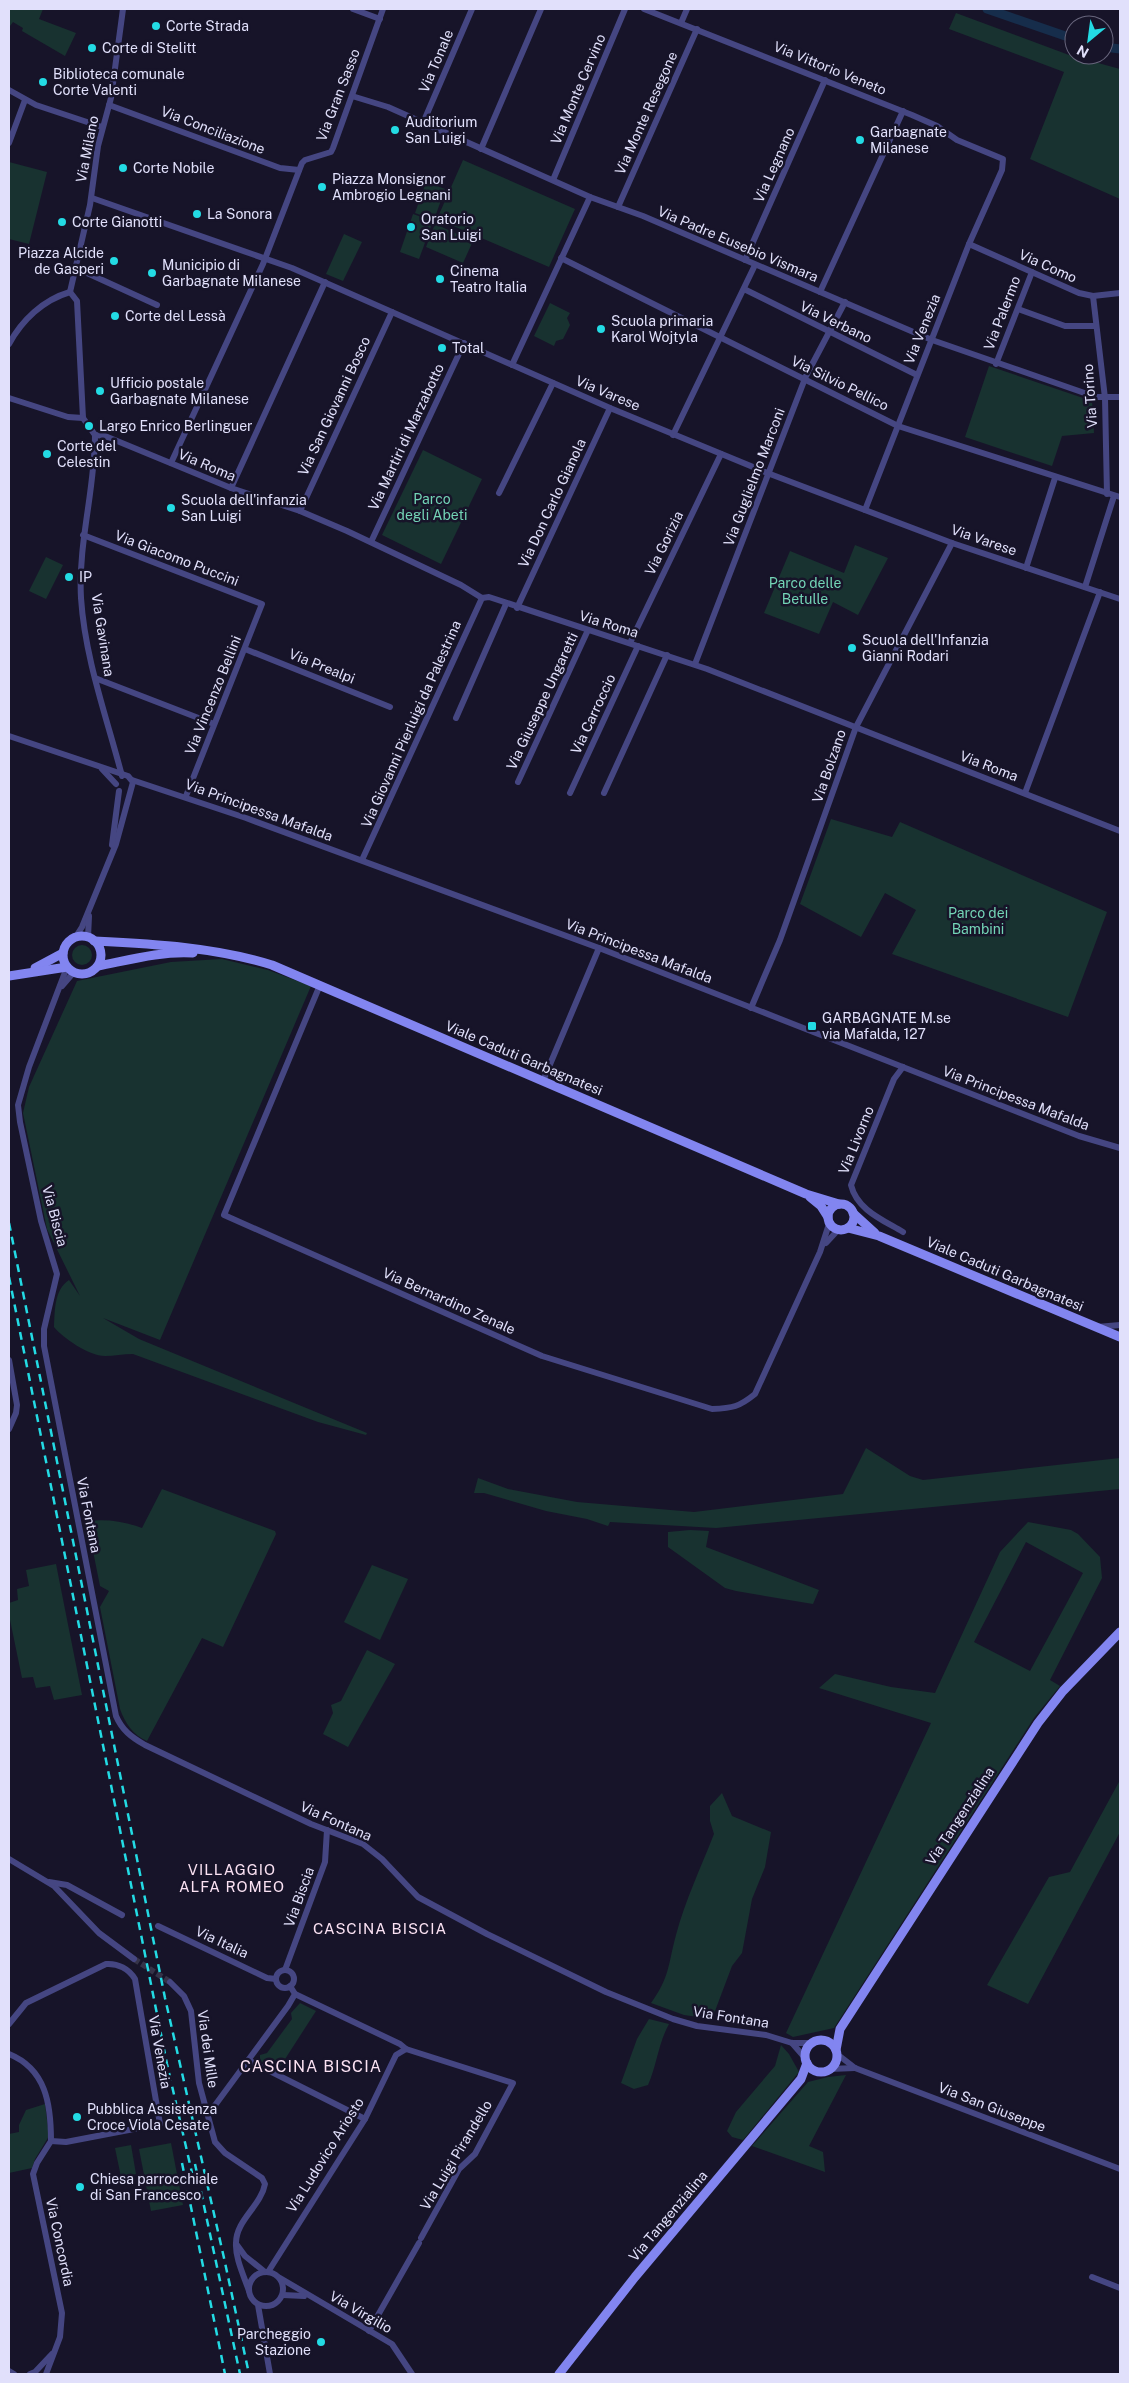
<svg xmlns="http://www.w3.org/2000/svg" width="1129" height="2383" viewBox="0 0 1129 2383" font-family="'Public Sans',sans-serif">
  <style>
    .green { fill: #183230; fill-rule: evenodd }
    .lines { fill: none; stroke-linecap: round; stroke-linejoin: round }
    .canal { stroke: #162d4b; stroke-width: 9 }
    .street-tunnel { stroke: #353348; stroke-width: 6; stroke-dasharray: 6 3; stroke-linecap: butt }
    .street { stroke: #454682; stroke-width: 6 }
    .secondary { stroke: #8285f0; stroke-width: 9 }
    .rail { stroke: #23dbe4; stroke-width: 2.5; stroke-dasharray: 8 6; stroke-linecap: butt }
    .poi-dot { fill: #23dbe4; stroke: #171429; stroke-width: 2 }
    .labels { text-anchor: middle; dominant-baseline: central; stroke-width: 5; stroke-linejoin: round; paint-order: stroke }
    .poi-label { font-size: 14px; fill: #e1e0fb; stroke: #171429; text-anchor: start }
    .street-label { font-size: 14px; fill: #e1e0fb; stroke: #171429 }
    .park-label { font-size: 14px; fill: #73d4b6; stroke: #171429 }
    .neighbourhood-label { font-size: 15px; letter-spacing: 1px; fill: #fbe2f3; stroke: #171429 }
    .quarter-label { font-size: 16px; letter-spacing: 1px; fill: #fbe2f3; stroke: #171429 }
  </style>
  <rect width="100%" height="100%" fill="#171429"/>
  <!-- green -->
  <g class="green">
    <polygon points="9,9 43,9 39,19 76,33 65,56 22,31 23,28 13,22 10,26 9,25"/>
    <polygon points="956,13 1069,55 1120,69 1120,199 1030,159 1064,72 949,29"/>
    <polygon points="463,160 575,209 549,267 437,219"/>
    <polygon points="9,162 47,172 29,244 9,239"/>
    <polygon points="426,182 445,189 434,220 415,213"/>
    <polygon points="413,214 433,221 419,259 400,252"/>
    <polygon points="435,224 473,241 463,263 426,247"/>
    <polygon points="344,234 362,242 343,281 326,274"/>
    <polygon points="550,303 570,313 567,318 570,325 563,339 556,341 554,346 534,336"/>
    <polygon points="989,366 1092,401 1094,433 1062,436 1052,466 965,437"/>
    <polygon points="423,450 482,479 441,564 382,535"/>
    <polygon points="855,545 888,558 858,615 833,602 819,634 764,613 790,551 844,573"/>
    <polygon points="46,557 63,565 46,599 29,591"/>
    <polygon points="831,819 892,837 900,822 1107,912 1068,1017 892,954 916,910 885,893 861,937 800,904"/>
    <circle cx="82" cy="955" r="10"/>
    <path d="M 222,959 L 268,970 L 311,986 L 160,1340 L 103,1318 L 139,1339 L 367,1433 L 366,1435 L 318,1422 L 133,1354 C 123,1354 114,1356 105,1356 C 89,1356 63,1338 54,1327 C 55,1310 54,1290 69,1280 L 80,1296 L 47,1229 L 23,1113 L 29,1087 L 77,981 L 171,962 Z"/>
    <polygon points="866,1448 910,1476 923,1480 1120,1458 1120,1489 716,1528 610,1522 608,1526 587,1519 546,1511 484,1493 474,1493 478,1478 508,1489 577,1502 694,1512 843,1494"/>
    <path d="M 162,1489 L 275,1531 L 276,1534 L 223,1647 L 202,1638 L 147,1741 C 133,1735 125,1723 120,1709 L 100,1607 L 109,1591 L 100,1586 L 87,1521 C 107,1519 123,1521 142,1528 Z"/>
    <path d="M 1028,1522 L 1071,1530 L 1078,1534 L 1100,1557 L 1102,1578 L 1050,1680 L 1060,1686 L 1034,1718 L 834,2028 L 793,2037 L 786,2033 L 931,1723 L 819,1688 L 835,1674 L 891,1687 L 935,1693 L 1000,1552 ZM 1026,1542 L 1083,1573 L 1030,1671 L 974,1642 Z"/>
    <polygon points="690,1530 709,1531 706,1547 819,1590 813,1604 736,1591 725,1588 668,1547 668,1532"/>
    <polygon points="56,1564 82,1695 54,1700 50,1686 36,1688 33,1677 22,1678 9,1615 9,1603 18,1600 17,1589 29,1586 26,1570"/>
    <polygon points="372,1565 408,1579 380,1640 344,1622"/>
    <polygon points="367,1650 395,1664 348,1747 323,1734 333,1713 331,1705 341,1701"/>
    <polygon points="1120,1780 1120,1832 1028,2004 987,1985 1049,1877 1070,1872"/>
    <path d="M 722,1793 L 732,1816 L 771,1832 L 765,1867 L 752,1899 L 742,1953 L 732,1966 L 712,2019 L 684,2015 L 651,2003 C 670,1977 668,1964 676,1935 C 685,1901 701,1867 714,1834 L 710,1821 L 710,1806 Z"/>
    <polygon points="300,2003 316,2011 278,2070 260,2061 260,2055 267,2053 292,2019 291,2013"/>
    <path d="M 649,2019 L 669,2024 C 658,2044 657,2065 648,2085 L 634,2089 L 621,2083 L 637,2039 Z"/>
    <polygon points="781,2045 789,2054 799,2072 743,2140 732,2137 727,2131 736,2112 775,2066"/>
    <polygon points="846,2075 809,2146 823,2152 825,2172 752,2146 808,2082 828,2077"/>
    <polygon points="45,2104 49,2136 35,2159 32,2168 9,2173 9,2134 19,2132 19,2125 26,2110"/>
    <polygon points="171,2143 183,2205 151,2211 139,2149"/>
    <polygon points="131,2145 136,2174 121,2177 115,2148"/>
  </g>
  <g class="lines">
    <!-- canal -->
    <g class="canal">
      <polyline points="987,9 1074,39"/>
      <polyline points="1104,47 1120,49"/>
    </g>
    <!-- street-tunnel -->
    <polyline class="street-tunnel" points="134,1959 170,1982"/>
    <!-- street -->
    <g class="street">
      <polyline points="353,9 380,19"/>
      <polyline points="644,9 912,115 937,126 957,140 1003,159 1002,170 969,244 865,510"/>
      <polyline points="681,23 687,9"/>
      <polyline points="9,90 36,105 102,127"/>
      <polyline points="352,96 388,107 590,197 643,216 932,340 1096,397 1120,397"/>
      <polyline points="109,105 280,168 299,170"/>
      <polyline points="423,123 472,9"/>
      <polyline points="9,143 25,100"/>
      <polyline points="481,149 541,9"/>
      <polyline points="553,180 625,9"/>
      <polyline points="92,198 292,268 610,408 770,474 952,543 1120,599"/>
      <polyline points="618,207 697,29"/>
      <polyline points="969,244 1079,293 1093,296 1120,293"/>
      <polyline points="561,258 898,426 1120,497"/>
      <polyline points="745,260 825,80"/>
      <polyline points="76,268 157,305"/>
      <polyline points="744,289 917,375"/>
      <polyline points="70,292 90,205 98,146 111,98 123,9"/>
      <polyline points="70,292 77,301 83,418 95,435"/>
      <polyline points="820,292 903,111"/>
      <polyline points="1093,296 1105,398 1107,494"/>
      <polyline points="1018,309 1065,326 1096,326"/>
      <path d="M 9,344 C 22,320 43,300 70,292"/>
      <polyline points="996,364 1032,272"/>
      <polyline points="512,365 590,197"/>
      <polyline points="9,398 68,417 83,418"/>
      <polyline points="95,435 105,436 231,488 300,511 347,531 461,585 482,598 489,597 707,669 1120,831"/>
      <path d="M 95,435 C 95,490 78,542 81,598 C 85,659 107,718 122,776"/>
      <polyline points="673,435 755,265"/>
      <polyline points="171,463 263,264 302,163 305,160 331,152 333,148 383,9"/>
      <polyline points="231,488 325,282"/>
      <polyline points="499,493 553,383"/>
      <polyline points="300,511 392,312"/>
      <polyline points="83,535 262,604 186,796"/>
      <polyline points="371,542 464,343"/>
      <polyline points="1026,568 1055,478"/>
      <polyline points="1085,587 1114,496"/>
      <polyline points="517,608 610,408"/>
      <polyline points="630,643 721,454"/>
      <polyline points="245,649 390,707"/>
      <polyline points="695,664 806,376 845,302"/>
      <polyline points="95,678 214,724"/>
      <polyline points="456,718 506,604"/>
      <polyline points="9,736 128,776 133,782 116,844 82,927 75,938"/>
      <polyline points="102,769 116,784"/>
      <polyline points="132,780 246,818 599,948 1079,1136 1120,1148"/>
      <polyline points="518,782 588,630"/>
      <polyline points="570,793 638,646"/>
      <polyline points="604,793 667,655"/>
      <polyline points="1025,793 1100,592"/>
      <polyline points="112,845 119,791"/>
      <polyline points="362,860 482,598"/>
      <polyline points="88,937 89,916"/>
      <path d="M 67,967 L 29,1067 L 18,1105 L 20,1122 L 41,1221 L 57,1274 L 44,1329 L 44,1346 L 116,1716 C 122,1730 131,1737 145,1745 L 311,1824 L 363,1844 L 382,1859 L 418,1897 L 487,1934 L 606,1992 L 673,2019 L 697,2026 L 766,2035 L 792,2043 L 812,2043"/>
      <path d="M 320,985 L 224,1215 L 542,1356 L 712,1409 C 733,1408 739,1407 755,1394 L 820,1252 L 829,1224"/>
      <polyline points="62,986 74,972"/>
      <polyline points="751,1008 780,940 856,727 952,543"/>
      <polyline points="543,1081 599,948"/>
      <path d="M 903,1232 C 883,1220 857,1210 851,1185 L 887,1096 L 894,1079 L 903,1067"/>
      <polyline points="826,1243 838,1230"/>
      <polyline points="1097,1327 1120,1325"/>
      <polyline points="9,1360 17,1405 16,1413 9,1429"/>
      <polyline points="9,1859 54,1886 99,1933 134,1959"/>
      <polyline points="49,1882 67,1885 122,1915"/>
      <polyline points="158,1926 267,1978 276,1979"/>
      <polyline points="285,1970 325,1862 327,1830"/>
      <circle cx="285" cy="1979" r="9"/>
      <path d="M 170,1982 L 184,1996 L 191,2011 L 199,2083 L 215,2142 L 225,2153 L 262,2178 L 265,2184 C 261,2206 236,2220 236,2243 C 235,2258 244,2276 249,2291"/>
      <polyline points="295,1994 400,2044 406,2049"/>
      <path d="M 9,2024 L 26,2003 L 106,1964 C 118,1963 129,1969 135,1979 L 160,2124 L 66,2142 L 51,2141"/>
      <polyline points="792,2043 806,2059"/>
      <path d="M 9,2054 C 46,2069 51,2104 51,2141"/>
      <polyline points="837,2054 855,2068 1120,2169"/>
      <polyline points="248,2060 365,2119"/>
      <polyline points="830,2069 855,2068"/>
      <polyline points="207,2112 213,2108 288,2006 295,1994 290,1986"/>
      <polyline points="237,2245 245,2256 265,2272"/>
      <circle cx="266" cy="2289" r="17"/>
      <polyline points="268,2272 365,2119 396,2055 406,2049 513,2083 475,2154 459,2169 421,2238"/>
      <polyline points="1092,2277 1120,2288"/>
      <polyline points="280,2278 392,2344 412,2374"/>
      <polyline points="283,2295 304,2296"/>
      <polyline points="258,2305 270,2374"/>
      <polyline points="369,2331 419,2243"/>
      <polyline points="9,2371 14,2374"/>
      <polyline points="30,2374 35,2372 52,2354"/>
      <polyline points="46,2374 60,2337 62,2313 33,2174 37,2163 51,2141"/>
    </g>
    <!-- secondary -->
    <g class="secondary">
      <circle cx="82" cy="955" r="19"/>
      <path d="M 94,941 C 154,944 215,947 272,965 L 806,1194 L 839,1204"/>
      <path d="M 98,966 C 129,960 161,951 193,953"/>
      <polyline points="35,968 63,953"/>
      <polyline points="9,976 67,967"/>
      <polyline points="810,1197 821,1206 828,1217"/>
      <circle cx="841" cy="1217" r="13"/>
      <polyline points="853,1213 875,1233"/>
      <polyline points="848,1228 879,1236 1120,1337"/>
      <circle cx="821" cy="2056" r="16"/>
      <polyline points="836,2050 840,2029 1038,1723 1063,1691 1120,1632"/>
      <polyline points="559,2374 635,2277 801,2079 807,2063"/>
    </g>
    <!-- rail -->
    <g class="rail">
      <polyline points="9,1223 165,1998 224,2258 249,2374"/>
      <polyline points="9,1277 167,2064 192,2173"/>
      <polyline points="182,2163 225,2374"/>
      <polyline points="195,2164 240,2374"/>
    </g>
  </g>
  <!-- markers -->
  <g class="poi-dot">
    <circle cx="156" cy="26" r="5"/>
    <circle cx="92" cy="48" r="5"/>
    <circle cx="43" cy="82" r="5"/>
    <circle cx="395" cy="130" r="5"/>
    <circle cx="860" cy="140" r="5"/>
    <circle cx="123" cy="168" r="5"/>
    <circle cx="322" cy="187" r="5"/>
    <circle cx="197" cy="214" r="5"/>
    <circle cx="62" cy="222" r="5"/>
    <circle cx="411" cy="227" r="5"/>
    <circle cx="114" cy="261" r="5"/>
    <circle cx="152" cy="273" r="5"/>
    <circle cx="440" cy="279" r="5"/>
    <circle cx="115" cy="316" r="5"/>
    <circle cx="601" cy="329" r="5"/>
    <circle cx="442" cy="348" r="5"/>
    <circle cx="100" cy="391" r="5"/>
    <circle cx="89" cy="426" r="5"/>
    <circle cx="47" cy="454" r="5"/>
    <circle cx="171" cy="508" r="5"/>
    <circle cx="69" cy="577" r="5"/>
    <circle cx="852" cy="648" r="5"/>
    <rect x="807" y="1021" width="10" height="10" rx="2.5"/>
    <circle cx="77" cy="2117" r="5"/>
    <circle cx="80" cy="2187" r="5"/>
    <circle cx="321" cy="2342" r="5"/>
  </g>
  <g class="labels">
    <!-- poi labels -->
    <g class="poi-label">
      <text x="166" y="26">Corte Strada</text>
      <text x="102" y="48">Corte di Stelitt</text>
      <text x="53" y="74">Biblioteca comunale<tspan x="53" dy="16">Corte Valenti</tspan></text>
      <text x="405" y="122">Auditorium<tspan x="405" dy="16">San Luigi</tspan></text>
      <text x="870" y="132">Garbagnate<tspan x="870" dy="16">Milanese</tspan></text>
      <text x="133" y="168">Corte Nobile</text>
      <text x="332" y="179">Piazza Monsignor<tspan x="332" dy="16">Ambrogio Legnani</tspan></text>
      <text x="207" y="214">La Sonora</text>
      <text x="421" y="219">Oratorio<tspan x="421" dy="16">San Luigi</tspan></text>
      <text x="72" y="222">Corte Gianotti</text>
      <text x="104" y="253" text-anchor="end">Piazza Alcide<tspan x="104" dy="16">de Gasperi</tspan></text>
      <text x="162" y="265">Municipio di<tspan x="162" dy="16">Garbagnate Milanese</tspan></text>
      <text x="450" y="271">Cinema<tspan x="450" dy="16">Teatro Italia</tspan></text>
      <text x="125" y="316">Corte del Lessà</text>
      <text x="611" y="321">Scuola primaria<tspan x="611" dy="16">Karol Wojtyla</tspan></text>
      <text x="452" y="348">Total</text>
      <text x="110" y="383">Ufficio postale<tspan x="110" dy="16">Garbagnate Milanese</tspan></text>
      <text x="99" y="426">Largo Enrico Berlinguer</text>
      <text x="57" y="446">Corte del<tspan x="57" dy="16">Celestin</tspan></text>
      <text x="181" y="500">Scuola dell'infanzia<tspan x="181" dy="16">San Luigi</tspan></text>
      <text x="79" y="577">IP</text>
      <text x="862" y="640">Scuola dell'Infanzia<tspan x="862" dy="16">Gianni Rodari</tspan></text>
      <text x="822" y="1018">GARBAGNATE M.se<tspan x="822" dy="16">via Mafalda, 127</tspan></text>
      <text x="87" y="2109">Pubblica Assistenza<tspan x="87" dy="16">Croce Viola Cesate</tspan></text>
      <text x="90" y="2179">Chiesa parrocchiale<tspan x="90" dy="16">di San Francesco</tspan></text>
      <text x="311" y="2334" text-anchor="end">Parcheggio<tspan x="311" dy="16">Stazione</tspan></text>
    </g>
    <!-- street labels -->
    <g class="street-label">
      <text transform="translate(436 61) rotate(-67)">Via Tonale</text>
      <text transform="translate(830 68) rotate(22)">Via Vittorio Veneto</text>
      <text transform="translate(578 89) rotate(-67)">Via Monte Cervino</text>
      <text transform="translate(338 95) rotate(-69)">Via Gran Sasso</text>
      <text transform="translate(646 113) rotate(-66)">Via Monte Resegone</text>
      <text transform="translate(213 130) rotate(21)">Via Conciliazione</text>
      <text transform="translate(87 149) rotate(-79)">Via Milano</text>
      <text transform="translate(774 165) rotate(-66)">Via Legnano</text>
      <text transform="translate(738 244) rotate(23)">Via Padre Eusebio Vismara</text>
      <text transform="translate(1048 266) rotate(24)">Via Como</text>
      <text transform="translate(1002 313) rotate(-69)">Via Palermo</text>
      <text transform="translate(836 322) rotate(26)">Via Verbano</text>
      <text transform="translate(922 329) rotate(-68)">Via Venezia</text>
      <text transform="translate(840 383) rotate(26)">Via Silvio Pellico</text>
      <text transform="translate(608 393) rotate(23)">Via Varese</text>
      <text transform="translate(1090 396) rotate(-94)">Via Torino</text>
      <text transform="translate(334 406) rotate(-65)">Via San Giovanni Bosco</text>
      <text transform="translate(406 437) rotate(-65)">Via Martiri di Marzabotto</text>
      <text transform="translate(207 465) rotate(23)">Via Roma</text>
      <text transform="translate(754 477) rotate(-69)">Via Guglielmo Marconi</text>
      <text transform="translate(552 503) rotate(-65)">Via Don Carlo Gianola</text>
      <text transform="translate(984 540) rotate(19)">Via Varese</text>
      <text transform="translate(664 543) rotate(-64)">Via Gorizia</text>
      <text transform="translate(177 558) rotate(21)">Via Giacomo Puccini</text>
      <text transform="translate(609 624) rotate(17)">Via Roma</text>
      <text transform="translate(103 635) rotate(81)">Via Gavinana</text>
      <text transform="translate(322 666) rotate(22)">Via Prealpi</text>
      <text transform="translate(213 695) rotate(-68)">Via Vincenzo Bellini</text>
      <text transform="translate(542 701) rotate(-65)">Via Giuseppe Ungaretti</text>
      <text transform="translate(593 714) rotate(-65)">Via Carroccio</text>
      <text transform="translate(411 724) rotate(-66)">Via Giovanni Pierluigi da Palestrina</text>
      <text transform="translate(829 766) rotate(-71)">Via Bolzano</text>
      <text transform="translate(989 766) rotate(21)">Via Roma</text>
      <text transform="translate(259 810) rotate(20)">Via Principessa Mafalda</text>
      <text transform="translate(639 951) rotate(21)">Via Principessa Mafalda</text>
      <text transform="translate(524 1058) rotate(23)">Viale Caduti Garbagnatesi</text>
      <text transform="translate(1016 1098) rotate(21)">Via Principessa Mafalda</text>
      <text transform="translate(856 1140) rotate(-68)">Via Livorno</text>
      <text transform="translate(55 1216) rotate(75)">Via Biscia</text>
      <text transform="translate(1005 1274) rotate(23)">Viale Caduti Garbagnatesi</text>
      <text transform="translate(449 1301) rotate(24)">Via Bernardino Zenale</text>
      <text transform="translate(89 1515) rotate(79)">Via Fontana</text>
      <text transform="translate(960 1816) rotate(-57)">Via Tangenzialina</text>
      <text transform="translate(336 1821) rotate(24)">Via Fontana</text>
      <text transform="translate(299 1897) rotate(-70)">Via Biscia</text>
      <text transform="translate(222 1942) rotate(25)">Via Italia</text>
      <text transform="translate(731 2017) rotate(9)">Via Fontana</text>
      <text transform="translate(208 2049) rotate(82)">Via dei Mille</text>
      <text transform="translate(160 2052) rotate(80)">Via Venezia</text>
      <text transform="translate(992 2107) rotate(21)">Via San Giuseppe</text>
      <text transform="translate(325 2155) rotate(-58)">Via Ludovico Ariosto</text>
      <text transform="translate(456 2155) rotate(-59)">Via Luigi Pirandello</text>
      <text transform="translate(668 2216) rotate(-50)">Via Tangenzialina</text>
      <text transform="translate(60 2242) rotate(78)">Via Concordia</text>
      <text transform="translate(361 2312) rotate(30)">Via Virgilio</text>
    </g>
    <!-- park labels -->
    <g class="park-label">
      <text x="432" y="499">Parco<tspan x="432" dy="16">degli Abeti</tspan></text>
      <text x="805" y="583">Parco delle<tspan x="805" dy="16">Betulle</tspan></text>
      <text x="978" y="913">Parco dei<tspan x="978" dy="16">Bambini</tspan></text>
    </g>
    <!-- neighbourhood labels -->
    <g class="neighbourhood-label">
      <text x="232" y="1869">VILLAGGIO<tspan x="232" dy="17">ALFA ROMEO</tspan></text>
      <text x="380" y="1928">CASCINA BISCIA</text>
    </g>
    <!-- quarter labels -->
    <g class="quarter-label">
      <text x="311" y="2066">CASCINA BISCIA</text>
    </g>
  </g>
  <!-- border -->
  <rect width="1129" height="2383" fill="none" stroke="#e1e0fb" stroke-width="20"/>
  <!-- north arrow -->
  <g transform="translate(1089 40) rotate(209)"><circle r="24" fill="#171429" stroke="#68667d"/>
  <path d="M0-4L9 19L0 12L-9 19Z" fill="#23dbe4"/>
  <text y="-8" font-size="14" font-weight="bold" text-anchor="middle" fill="#e1e0fb">N</text>
  </g>
</svg>
